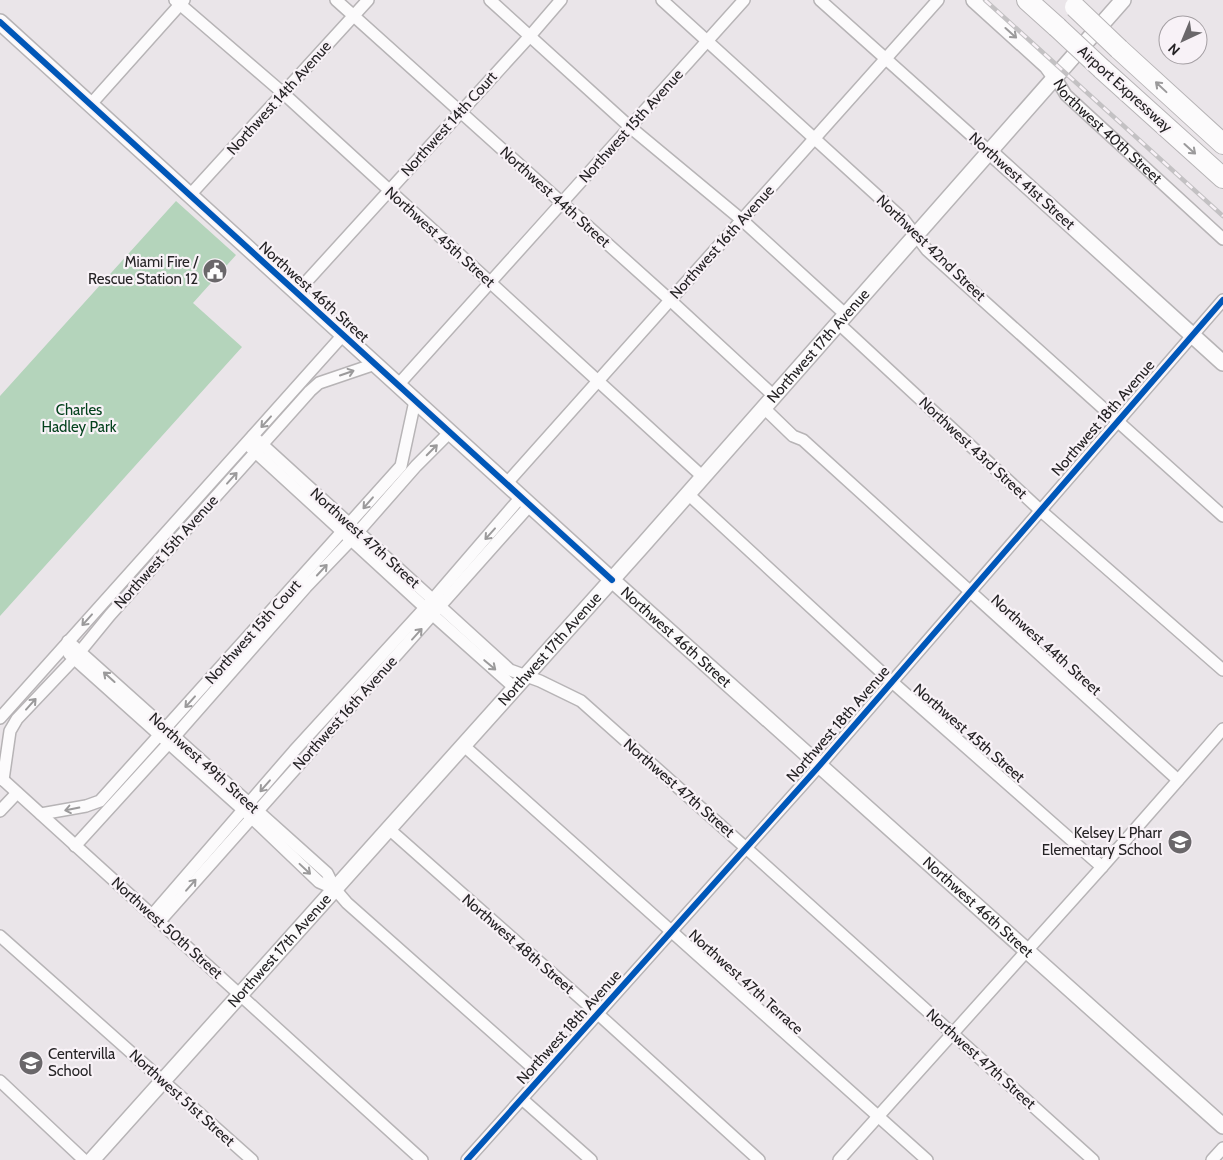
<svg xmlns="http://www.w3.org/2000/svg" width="1223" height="1160" viewBox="0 0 1223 1160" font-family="Cabin,sans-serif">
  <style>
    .green { fill: #b4d4bb }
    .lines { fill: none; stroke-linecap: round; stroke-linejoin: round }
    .street-casing { stroke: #b7b4b6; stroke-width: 14 }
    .secondary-casing { stroke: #b7b4b6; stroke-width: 18 }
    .highway-casing { stroke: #b7b4b6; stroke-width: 22 }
    .street { stroke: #fcfbfc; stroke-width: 11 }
    .secondary { stroke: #fcfbfc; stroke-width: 15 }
    .highway { stroke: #fcfbfc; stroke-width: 20 }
    .rail-casing { stroke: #c3c1c3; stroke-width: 4.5 }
    .rail { stroke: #f8f2f7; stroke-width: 2.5; stroke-dasharray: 8; stroke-linecap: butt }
    .highway-bridge-casing { stroke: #b7b4b6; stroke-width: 22; stroke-linecap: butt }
    .highway-bridge { stroke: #fcfbfc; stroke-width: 20 }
    .cycleway-casing { stroke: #f8f2f7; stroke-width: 9 }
    .cycleway { stroke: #0057b8; stroke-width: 6 }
    .oneway { stroke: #9b9a9b }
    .labels { text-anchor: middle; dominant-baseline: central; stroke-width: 4.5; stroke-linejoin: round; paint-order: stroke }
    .street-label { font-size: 15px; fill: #252325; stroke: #f8f2f7 }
    .poi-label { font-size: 15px; fill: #252325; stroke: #f8f2f7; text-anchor: end }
    .park-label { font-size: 15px; fill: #04421d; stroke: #f8f2f7 }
  </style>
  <rect width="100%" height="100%" fill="#eae5e9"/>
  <!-- green -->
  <polygon class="green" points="176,201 236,255 193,303 242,347 0,616 0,396"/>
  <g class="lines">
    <defs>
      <g id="street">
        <polyline points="175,0 283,93 703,477"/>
        <polyline points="336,0 670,300 774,396"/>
        <polyline points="490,0 630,127 742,220 845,314"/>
        <polyline points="662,0 904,220 927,250 1223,516"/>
        <polyline points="820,0 990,152"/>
        <path id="s1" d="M 1055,77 L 1066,95 L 1223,239"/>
        <polyline points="91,104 184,0"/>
        <polyline points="190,195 368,0"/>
        <polyline points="297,292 530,36 561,0"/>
        <polyline points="838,323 1040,510 1223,670"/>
        <polyline points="398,385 744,0"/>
        <polyline points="764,408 793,436 803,440 1178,780"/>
        <polyline points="253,436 510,670 540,681 581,701 746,848 1093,1160"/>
        <polyline points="250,447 433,615 515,688"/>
        <polyline points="506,484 938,0"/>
        <polyline points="688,494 891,681 1102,867"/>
        <polyline points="68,641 327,873 335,889 347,903 542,1076"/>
        <polyline points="69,654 251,817 319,882 335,889"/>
        <polyline points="0,718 343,335"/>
        <polyline points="463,745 927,1160"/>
        <polyline points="0,777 422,1160"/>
        <polyline points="3,780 10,731 17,719 74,659 110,615 310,391 319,383 375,364"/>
        <polyline points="0,811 17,793"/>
        <polyline points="41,814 86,806 100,801 401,466 415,401"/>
        <polyline points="389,829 597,1013 759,1160"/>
        <polyline points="75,846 168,744 306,587 351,540 416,466 449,433"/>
        <polyline points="152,915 294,751 433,599 521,497"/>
        <polyline points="159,922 530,505"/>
        <polyline points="0,936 252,1160"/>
        <polyline points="0,1081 84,1160"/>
        <polyline points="522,1099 591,1160"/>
        <polyline points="467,1160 820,765 1223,300"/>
        <polyline points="839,1160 1102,867 1223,729"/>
        <polyline points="1212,1160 1223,1148"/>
      </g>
      <g id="secondary">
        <polyline points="974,0 1047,66 1055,77"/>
        <path id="s2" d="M 0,22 L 612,580 L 1223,1126"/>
        <polyline points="990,152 1223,363"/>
        <path id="s3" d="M 92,1160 L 643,545 L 1123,0"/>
      </g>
      <g id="highway">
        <polyline points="1027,0 1057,27"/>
        <polyline points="1119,49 1223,144"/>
        <polyline points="1102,69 1223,178"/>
      </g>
    </defs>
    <!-- street casing -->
    <use href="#street" class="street-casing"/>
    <!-- secondary casing -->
    <use href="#secondary" class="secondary-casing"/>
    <!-- highway casing -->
    <use href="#highway" class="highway-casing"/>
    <!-- street -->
    <use href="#street" class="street"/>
    <!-- secondary -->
    <use href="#secondary" class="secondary"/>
    <!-- highway -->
    <use href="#highway" class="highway"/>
    <defs>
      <polyline id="rail" points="985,0 1223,216"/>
    </defs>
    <!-- rail casing -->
    <use href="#rail" class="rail-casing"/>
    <!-- rail -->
    <use href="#rail" class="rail"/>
    <defs>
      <g id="highway-bridge">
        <polyline points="1075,7 1119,49"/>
        <polyline points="1057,27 1102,69"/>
      </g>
    </defs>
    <!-- highway-bridge casing -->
    <use href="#highway-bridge" class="highway-bridge-casing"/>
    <!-- highway-bridge -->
    <use href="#highway-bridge" class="highway-bridge"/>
    <defs>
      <g id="cycleway">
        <polyline points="0,22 612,580"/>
        <polyline points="467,1160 820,765 1223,300"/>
      </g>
    </defs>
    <!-- cycleway casing -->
    <use href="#cycleway" class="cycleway-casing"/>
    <!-- cycleway -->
    <use href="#cycleway" class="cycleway"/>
  </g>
  <!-- one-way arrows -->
  <defs><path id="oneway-shaft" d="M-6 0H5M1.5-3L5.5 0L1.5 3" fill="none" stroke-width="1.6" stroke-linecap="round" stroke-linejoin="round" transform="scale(1.25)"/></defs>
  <g class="oneway">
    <use href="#oneway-shaft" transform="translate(1011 33) rotate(42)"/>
    <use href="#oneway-shaft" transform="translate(1161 87) rotate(-137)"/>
    <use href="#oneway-shaft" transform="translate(1190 149) rotate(42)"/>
    <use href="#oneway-shaft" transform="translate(347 373) rotate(-19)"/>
    <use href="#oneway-shaft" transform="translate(266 422) rotate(132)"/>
    <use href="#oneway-shaft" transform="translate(432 450) rotate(-45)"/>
    <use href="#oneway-shaft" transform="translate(232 478) rotate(-48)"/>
    <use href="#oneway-shaft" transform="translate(368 503) rotate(131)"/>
    <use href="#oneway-shaft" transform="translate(490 534) rotate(132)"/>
    <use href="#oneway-shaft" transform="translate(322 570) rotate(-47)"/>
    <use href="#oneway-shaft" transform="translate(87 620) rotate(132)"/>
    <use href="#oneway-shaft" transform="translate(417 634) rotate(-48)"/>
    <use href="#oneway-shaft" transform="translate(490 665) rotate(40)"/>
    <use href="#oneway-shaft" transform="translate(109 677) rotate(-138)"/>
    <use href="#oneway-shaft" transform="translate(190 702) rotate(132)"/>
    <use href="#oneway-shaft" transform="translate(31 704) rotate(-48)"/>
    <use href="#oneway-shaft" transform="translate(265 786) rotate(131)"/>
    <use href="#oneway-shaft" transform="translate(72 809) rotate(169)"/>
    <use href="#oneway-shaft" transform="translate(305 869) rotate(43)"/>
    <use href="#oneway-shaft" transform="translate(191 885) rotate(-49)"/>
  </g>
  <!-- icons -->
  <defs>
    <symbol id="civic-disc" viewBox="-11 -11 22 22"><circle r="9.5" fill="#6a676a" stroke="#f8f2f7"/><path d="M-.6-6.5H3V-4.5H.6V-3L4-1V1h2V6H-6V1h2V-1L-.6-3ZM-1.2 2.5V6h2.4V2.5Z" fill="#fff"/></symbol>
    <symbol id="school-disc" viewBox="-11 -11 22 22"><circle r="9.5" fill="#6a676a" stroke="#f8f2f7"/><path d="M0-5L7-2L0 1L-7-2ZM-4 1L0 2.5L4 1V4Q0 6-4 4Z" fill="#fff"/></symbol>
  </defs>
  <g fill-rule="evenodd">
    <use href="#civic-disc" x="201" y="257" width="28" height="28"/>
    <use href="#school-disc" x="1166" y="828" width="28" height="28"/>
    <use href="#school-disc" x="17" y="1049" width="28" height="28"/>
  </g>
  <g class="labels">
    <!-- street labels -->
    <g class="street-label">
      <text transform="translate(1125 89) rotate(42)">Airport Expressway</text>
      <text transform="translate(279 98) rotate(-48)">Northwest 14th Avenue</text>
      <text transform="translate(449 124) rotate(-48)">Northwest 14th Court</text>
      <text transform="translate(631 126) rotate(-48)">Northwest 15th Avenue</text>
      <text stroke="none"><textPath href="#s1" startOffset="76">Northwest 40th Street</textPath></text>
      <text transform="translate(1022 181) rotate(42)">Northwest 41st Street</text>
      <text transform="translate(555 197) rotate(42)">Northwest 44th Street</text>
      <text transform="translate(440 237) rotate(42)">Northwest 45th Street</text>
      <text transform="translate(722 242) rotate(-48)">Northwest 16th Avenue</text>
      <text transform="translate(931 248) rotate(44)">Northwest 42nd Street</text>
      <text transform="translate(314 292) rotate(42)">Northwest 46th Street</text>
      <text stroke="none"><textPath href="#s3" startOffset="1091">Northwest 17th Avenue</textPath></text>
      <text transform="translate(1103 418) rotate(-49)">Northwest 18th Avenue</text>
      <text transform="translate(973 448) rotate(43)">Northwest 43rd Street</text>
      <text transform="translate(365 538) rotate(42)">Northwest 47th Street</text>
      <text transform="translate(166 552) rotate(-48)">Northwest 15th Avenue</text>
      <text transform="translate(253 632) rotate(-48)">Northwest 15th Court</text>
      <text stroke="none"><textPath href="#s2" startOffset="914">Northwest 46th Street</textPath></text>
      <text transform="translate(1046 645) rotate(42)">Northwest 44th Street</text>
      <text stroke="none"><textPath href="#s3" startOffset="686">Northwest 17th Avenue</textPath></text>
      <text transform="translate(345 713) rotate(-48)">Northwest 16th Avenue</text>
      <text transform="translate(838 724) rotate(-49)">Northwest 18th Avenue</text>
      <text transform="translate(969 733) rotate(41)">Northwest 45th Street</text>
      <text transform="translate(204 763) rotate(42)">Northwest 49th Street</text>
      <text transform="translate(679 788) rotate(41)">Northwest 47th Street</text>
      <text stroke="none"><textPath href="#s2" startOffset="1319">Northwest 46th Street</textPath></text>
      <text transform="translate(167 928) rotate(42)">Northwest 50th Street</text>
      <text transform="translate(518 944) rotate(41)">Northwest 48th Street</text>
      <text stroke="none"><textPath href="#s3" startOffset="281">Northwest 17th Avenue</textPath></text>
      <text transform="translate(746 982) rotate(42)">Northwest 47th Terrace</text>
      <text transform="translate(569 1027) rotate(-48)">Northwest 18th Avenue</text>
      <text transform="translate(981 1059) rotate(42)">Northwest 47th Street</text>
      <text transform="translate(182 1098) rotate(42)">Northwest 51st Street</text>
    </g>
    <!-- poi labels -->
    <g class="poi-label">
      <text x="198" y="262">Miami Fire /<tspan x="198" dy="17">Rescue Station 12</tspan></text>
      <text x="1162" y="833">Kelsey L Pharr<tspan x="1162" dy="17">Elementary School</tspan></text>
      <text x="48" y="1054" text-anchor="start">Centervilla<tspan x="48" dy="17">School</tspan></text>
    </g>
    <!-- park labels -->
    <g class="park-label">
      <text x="79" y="410">Charles<tspan x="79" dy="17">Hadley Park</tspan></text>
    </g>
  </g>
  <!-- north arrow -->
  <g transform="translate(1183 40) rotate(224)"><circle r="24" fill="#f8f2f7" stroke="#a49fa3"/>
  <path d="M0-4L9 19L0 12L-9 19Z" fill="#6a676a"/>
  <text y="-8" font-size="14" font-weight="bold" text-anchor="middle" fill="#252325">N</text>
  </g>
</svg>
